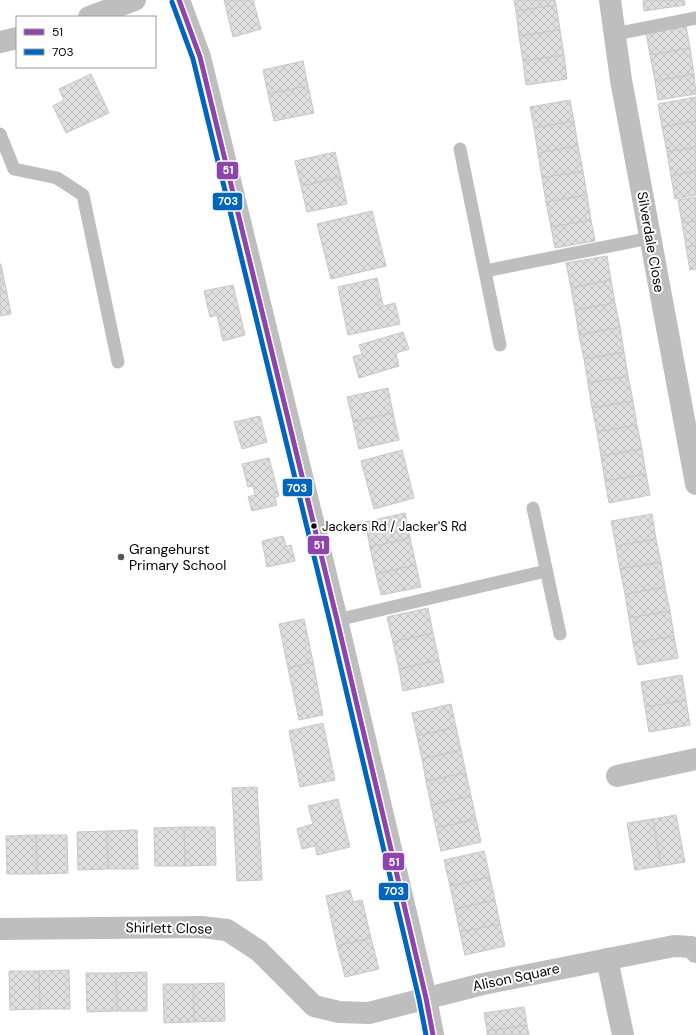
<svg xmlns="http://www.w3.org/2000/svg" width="696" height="1035" viewBox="0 0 696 1035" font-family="'DM Sans',sans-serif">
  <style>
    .building { fill: url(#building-cross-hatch); stroke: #c7c7c7 }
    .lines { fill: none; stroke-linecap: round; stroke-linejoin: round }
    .service { stroke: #bebebe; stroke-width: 13 }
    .minor { stroke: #bebebe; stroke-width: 22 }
    .bus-1-casing { stroke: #fff; stroke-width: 8 }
    .bus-2-casing { stroke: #fff; stroke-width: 8 }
    .bus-1 { stroke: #8e44ad; stroke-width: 5 }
    .bus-2 { stroke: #0065bd; stroke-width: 5 }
    .bus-dot { fill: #000; stroke: #fff; stroke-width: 1.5 }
    .poi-dot { fill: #595959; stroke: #fff; stroke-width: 1.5 }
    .labels { text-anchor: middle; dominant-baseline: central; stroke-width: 4; stroke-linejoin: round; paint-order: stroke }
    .bus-label { font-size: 13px; fill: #000; stroke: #fff; text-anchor: start }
    .street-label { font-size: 14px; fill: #000; stroke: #fff }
    .poi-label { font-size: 14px; fill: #000; stroke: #fff; text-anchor: start }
    .line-badge { stroke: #fff; stroke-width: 1.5 }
    .badge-label { font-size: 11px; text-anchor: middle; font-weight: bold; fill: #fff }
  </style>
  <defs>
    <pattern id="building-cross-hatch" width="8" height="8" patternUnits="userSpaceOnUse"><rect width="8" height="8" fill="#dfdfdf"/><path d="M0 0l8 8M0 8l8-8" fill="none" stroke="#bebebe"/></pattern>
  </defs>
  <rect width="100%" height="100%" fill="#fff"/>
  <!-- building -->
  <g class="building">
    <polygon points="224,0 253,0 261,29 233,37"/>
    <polygon points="514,0 555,0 556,5 516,11"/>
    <polygon points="643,0 684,0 685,5 644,11"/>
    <polygon points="556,5 560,30 519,36 516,11"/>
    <polygon points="686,26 690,48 650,55 646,33"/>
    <polygon points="560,30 564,55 523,61 519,36"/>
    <polygon points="690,48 694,74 655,81 650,55"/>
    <polygon points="564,55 567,79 526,85 523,61"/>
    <polygon points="303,61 308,86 268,94 263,70"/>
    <polygon points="91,74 109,113 66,133 53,106 64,100 59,89"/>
    <polygon points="694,74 696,94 658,100 655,81"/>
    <polygon points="308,86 314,113 274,121 268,94"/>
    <polygon points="696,97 696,121 662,127 658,104"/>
    <polygon points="570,100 574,121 534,128 530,107"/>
    <polygon points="574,121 578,146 538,153 534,128"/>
    <polygon points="696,121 696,147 667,152 662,127"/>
    <polygon points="578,146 583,171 542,178 538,153"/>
    <polygon points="696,147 696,171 671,176 667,152"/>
    <polygon points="335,152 341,177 301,186 295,161"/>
    <polygon points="583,171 587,195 546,202 542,178"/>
    <polygon points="696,171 696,195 675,199 671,176"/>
    <polygon points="341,177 347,204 307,212 301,186"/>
    <polygon points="587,195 591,220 551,227 546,202"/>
    <polygon points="696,197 696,221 682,223 678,200"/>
    <polygon points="372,211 386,266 331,279 317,224"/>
    <polygon points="591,220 595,241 555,248 551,227"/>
    <polygon points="696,221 696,246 686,247 682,223"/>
    <polygon points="696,246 696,269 690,270 686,247"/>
    <polygon points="607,256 611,280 571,288 566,263"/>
    <polygon points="1,264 11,314 0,316 0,264"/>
    <polygon points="377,278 383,306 395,303 400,324 348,335 338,287"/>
    <polygon points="611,280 615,303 575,310 571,288"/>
    <polygon points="233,285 245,335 223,341 217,315 210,317 204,291"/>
    <polygon points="615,303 620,327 579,335 575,310"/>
    <polygon points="620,327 624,352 584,359 579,335"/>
    <polygon points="403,332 409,349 396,353 399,366 359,378 353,357 362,354 359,345"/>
    <polygon points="624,352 628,376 588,383 584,359"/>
    <polygon points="628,376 633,401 592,408 588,383"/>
    <polygon points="388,388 393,413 353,422 347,397"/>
    <polygon points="633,401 637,425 597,432 592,408"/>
    <polygon points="393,413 399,440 359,449 353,422"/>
    <polygon points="260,416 267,442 242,449 234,422"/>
    <polygon points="637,425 642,449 601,456 597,432"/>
    <polygon points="642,449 646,474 605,481 601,456"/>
    <polygon points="402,450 414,498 374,509 361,461"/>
    <polygon points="269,458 279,496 275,497 277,505 252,511 248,497 255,495 253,486 248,487 242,464"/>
    <polygon points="646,474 650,495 609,503 605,481"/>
    <polygon points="405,513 410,538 370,547 365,522"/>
    <polygon points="652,514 656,539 616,546 611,521"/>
    <polygon points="283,536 286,546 291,545 295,561 267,567 262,541"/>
    <polygon points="410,538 416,565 376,574 370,547"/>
    <polygon points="656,539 661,562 620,569 616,546"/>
    <polygon points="661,562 665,587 625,594 620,569"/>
    <polygon points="416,565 421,587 381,595 376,574"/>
    <polygon points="665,587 670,611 629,618 625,594"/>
    <polygon points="428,608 433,633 393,642 387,617"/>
    <polygon points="670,611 674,636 633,643 629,618"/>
    <polygon points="304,619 313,662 288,668 279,624"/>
    <polygon points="433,633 439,660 399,669 393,642"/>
    <polygon points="674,636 678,658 638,665 633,643"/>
    <polygon points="439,660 444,682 403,691 399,669"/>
    <polygon points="313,662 323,715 299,720 288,668"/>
    <polygon points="682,675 686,700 645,707 641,682"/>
    <polygon points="686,700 690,725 649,732 645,707"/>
    <polygon points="451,704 456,727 417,736 412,713"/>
    <polygon points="323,723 335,780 300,787 289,731"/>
    <polygon points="456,727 461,750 422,759 417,736"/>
    <polygon points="461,750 466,773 426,781 422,759"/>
    <polygon points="466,773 471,796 431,805 426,781"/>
    <polygon points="257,787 262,880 237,881 232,788"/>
    <polygon points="471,796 476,819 436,828 431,805"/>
    <polygon points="338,799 350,847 317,855 315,846 302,849 297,829 313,824 308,806"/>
    <polygon points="676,815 685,862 661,866 653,819"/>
    <polygon points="476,819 481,842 441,851 436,828"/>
    <polygon points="653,819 661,866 635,870 627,823"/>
    <polygon points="184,827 215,827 216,865 185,866"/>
    <polygon points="184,827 185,866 155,866 154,828"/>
    <polygon points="137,830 138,869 108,869 107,831"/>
    <polygon points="107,831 108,869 78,870 77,832"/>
    <polygon points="36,835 67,835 68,873 37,874"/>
    <polygon points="36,835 37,874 7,874 6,836"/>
    <polygon points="484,851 490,877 450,886 444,860"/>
    <polygon points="490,877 495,900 455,909 450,886"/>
    <polygon points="350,890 353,902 362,900 371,938 337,946 326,896"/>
    <polygon points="495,900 500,924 460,932 455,909"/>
    <polygon points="500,924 505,946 465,955 460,932"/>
    <polygon points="371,938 379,969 345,977 337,946"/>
    <polygon points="69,970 70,1009 40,1009 39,971"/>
    <polygon points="9,971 39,971 40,1009 10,1010"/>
    <polygon points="147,972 147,1011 117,1011 116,973"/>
    <polygon points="86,973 116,973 117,1011 87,1012"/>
    <polygon points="224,983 225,1021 194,1022 193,984"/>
    <polygon points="163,984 193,984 194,1022 164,1023"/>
    <polygon points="524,1007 527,1025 487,1031 484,1013"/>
    <polygon points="527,1025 529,1035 487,1035 487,1031"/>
  </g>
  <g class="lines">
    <!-- service -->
    <g class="service">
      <polyline points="615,34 696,18"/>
      <polyline points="0,134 14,169 57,178 83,195 118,362"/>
      <polyline points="460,149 500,345"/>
      <polyline points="485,271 650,238"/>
      <polyline points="533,508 560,634"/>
      <polyline points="337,620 546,571"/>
    </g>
    <!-- minor -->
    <g class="minor">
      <polyline points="179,0 200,57 337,620 426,998 433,1035"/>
      <polyline points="610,0 621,80 696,484"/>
      <polyline points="89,17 135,0"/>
      <polyline points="0,42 17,38"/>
      <polyline points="617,776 696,759"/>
      <polyline points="0,929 202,927 227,930 259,951 314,1006 339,1012 369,1013 483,984 674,946 691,947 696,952"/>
      <polyline points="607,959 623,1035"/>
    </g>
    <defs>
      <polyline id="bus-1" points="179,0 200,57 337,620 426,998 433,1035"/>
      <polyline id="bus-2" points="172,2 193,59 330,622 419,999 426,1035"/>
    </defs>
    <!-- bus-1 casing -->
    <use href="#bus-1" class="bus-1-casing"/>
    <!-- bus-2 casing -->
    <use href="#bus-2" class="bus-2-casing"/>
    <!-- bus-1 -->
    <use href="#bus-1" class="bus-1"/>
    <!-- bus-2 -->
    <use href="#bus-2" class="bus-2"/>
  </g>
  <!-- markers -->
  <circle class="bus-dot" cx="314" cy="526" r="3.5"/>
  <circle class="poi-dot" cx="121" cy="557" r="4"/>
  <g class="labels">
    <!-- bus labels -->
    <g class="bus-label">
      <text x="322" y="526">Jackers Rd / Jacker'S Rd</text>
    </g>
    <!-- street labels -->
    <g class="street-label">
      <text transform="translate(651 242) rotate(80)">Silverdale Close</text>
      <text transform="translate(169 928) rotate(1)">Shirlett Close</text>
      <text transform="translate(516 977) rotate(-12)">Alison Square</text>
    </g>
    <!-- poi labels -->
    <g class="poi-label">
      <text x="129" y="549">Grangehurst<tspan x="129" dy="16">Primary School</tspan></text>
    </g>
  </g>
  <g class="line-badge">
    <rect x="216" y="161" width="23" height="19" rx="4" fill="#8e44ad"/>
    <rect x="212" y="192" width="31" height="19" rx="4" fill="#0065bd"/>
    <rect x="282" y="478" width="31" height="19" rx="4" fill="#0065bd"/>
    <rect x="307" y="535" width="23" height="20" rx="4" fill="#8e44ad"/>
    <rect x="382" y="852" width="23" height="19" rx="4" fill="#8e44ad"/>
    <rect x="378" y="882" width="31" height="19" rx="4" fill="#0065bd"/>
  </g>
  <g class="badge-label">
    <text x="228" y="174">51</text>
    <text x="228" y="205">703</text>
    <text x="297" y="492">703</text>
    <text x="319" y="549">51</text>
    <text x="394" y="866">51</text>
    <text x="394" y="895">703</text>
  </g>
  <!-- legend -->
  <rect x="16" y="16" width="140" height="52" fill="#ffffff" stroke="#999999"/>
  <rect x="24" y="29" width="20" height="6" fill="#8e44ad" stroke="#999999"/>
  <text x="52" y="36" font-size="12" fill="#000000">51</text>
  <rect x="24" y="49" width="20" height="6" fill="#0065bd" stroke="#999999"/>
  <text x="52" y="56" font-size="12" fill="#000000">703</text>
</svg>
